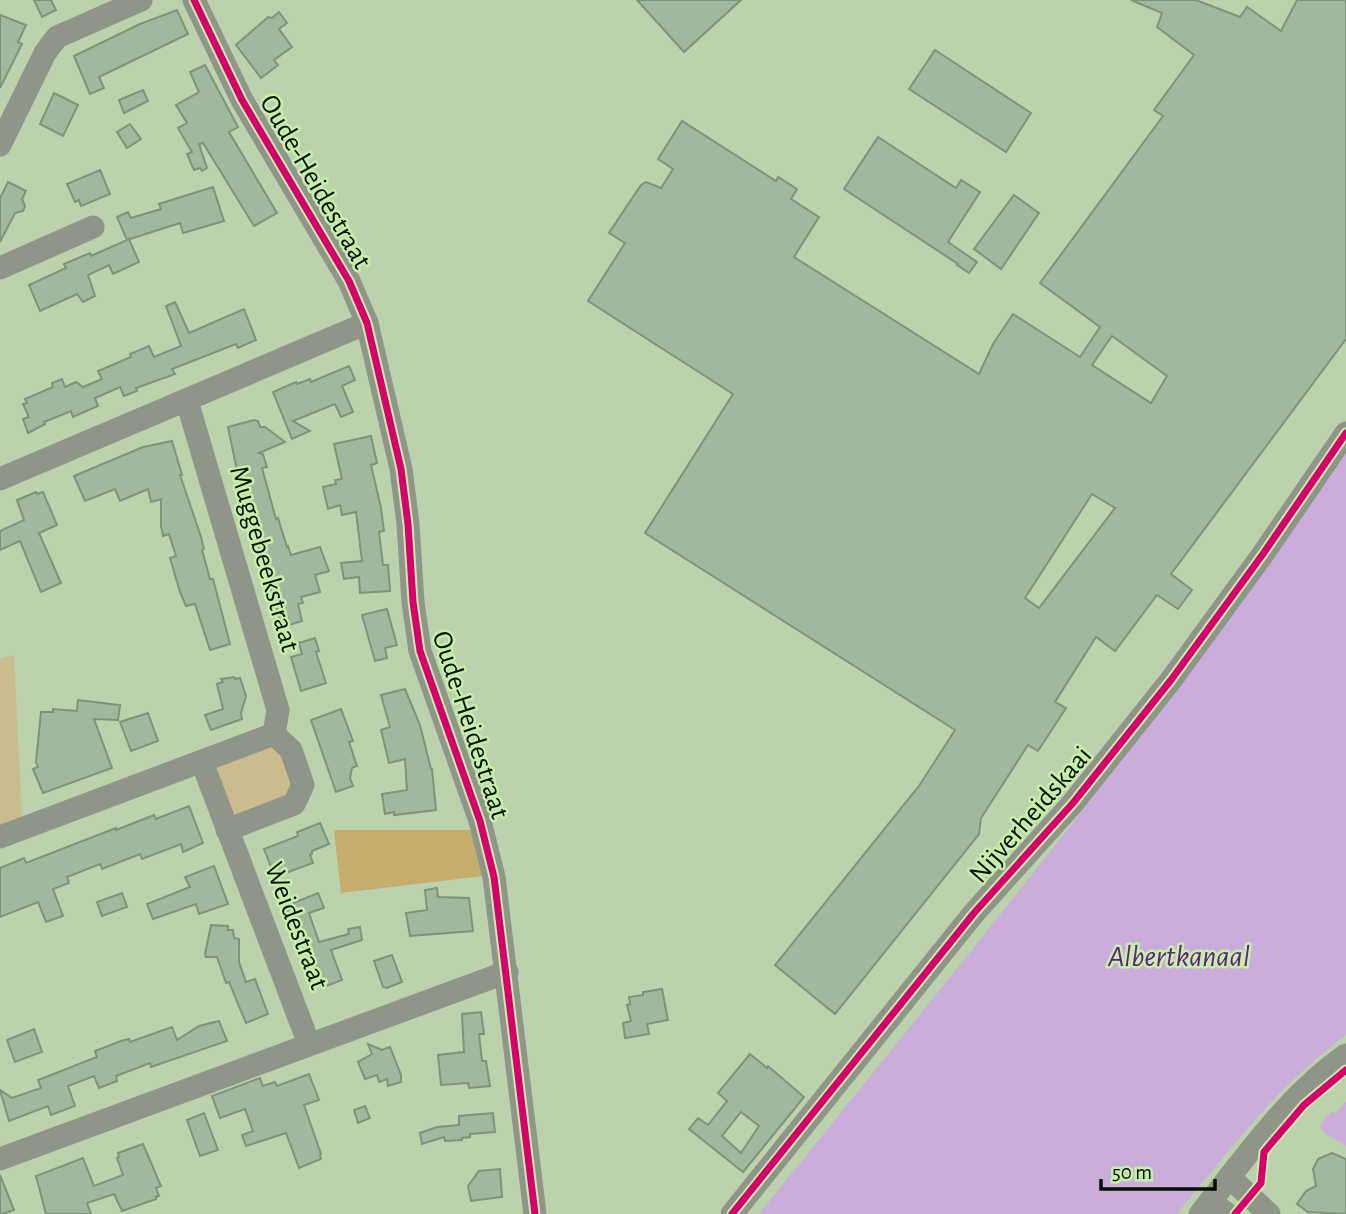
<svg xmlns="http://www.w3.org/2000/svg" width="1346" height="1214" viewBox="0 0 1346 1214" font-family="'Alegreya Sans',sans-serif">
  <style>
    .green { fill: #cabc8d }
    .forest { fill: #c4ad6d }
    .water { fill: #caadda }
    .building { fill: #a0b89d; stroke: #7d947a; stroke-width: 2; fill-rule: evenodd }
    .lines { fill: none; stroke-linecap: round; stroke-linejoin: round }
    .minor { stroke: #8f9689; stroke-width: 23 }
    .cycleway-casing { stroke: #c7eeaa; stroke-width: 11 }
    .cycleway { stroke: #d6006c; stroke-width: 7 }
    .labels { text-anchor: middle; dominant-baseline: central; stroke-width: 5; stroke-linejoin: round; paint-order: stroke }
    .street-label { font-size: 28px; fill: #041000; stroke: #c7eeaa }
    .water-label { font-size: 30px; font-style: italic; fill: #60217e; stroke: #c7eeaa }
  </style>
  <rect width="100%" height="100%" fill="#bcd2ac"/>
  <!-- green -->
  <g class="green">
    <polygon points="14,655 22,820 0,828 0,659"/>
    <polygon points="274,734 303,785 227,830 202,762"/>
  </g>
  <!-- forest -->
  <polygon class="forest" points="334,830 472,830 483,876 341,893"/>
  <!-- water -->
  <g class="water">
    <path d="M 1346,454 L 1346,1035 C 1277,1086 1231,1148 1177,1214 L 759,1214 C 960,964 1165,718 1346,454 Z"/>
    <polygon points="1345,1102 1346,1102 1346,1146 1327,1135 1320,1127 1324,1119 1332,1112 1336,1113"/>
  </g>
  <!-- building -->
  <g class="building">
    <polygon points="34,0 51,0 56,10 42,17"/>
    <polygon points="637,0 741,0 684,52"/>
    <path d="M 1131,0 L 1196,0 L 1240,17 L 1247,7 L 1281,31 L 1297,0 L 1346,0 L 1346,339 L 1171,574 L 1192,590 L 1178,609 L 1157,595 L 1115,651 L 1096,637 L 1055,702 L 1066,708 L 1038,751 L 1028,745 L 981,818 L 979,834 L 835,1014 L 775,965 L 919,786 L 955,730 L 645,533 L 733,394 L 588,301 L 625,243 L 609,233 L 641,185 L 646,182 L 661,188 L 673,169 L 658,159 L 682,121 L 776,181 L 778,177 L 797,189 L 791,199 L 819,217 L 794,257 L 979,374 L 993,344 L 1013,314 L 1080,357 L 1100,327 L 1040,283 L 1163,116 L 1154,110 L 1194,55 L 1157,27 L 1162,13 ZM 1112,336 L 1167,376 L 1151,403 L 1092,365 ZM 1092,494 L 1115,508 L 1039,608 L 1025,598 Z"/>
    <polygon points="177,10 188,34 99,77 104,88 90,94 74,56 140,24"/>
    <polygon points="279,12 287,23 279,29 292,47 274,60 278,65 261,78 236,45 268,17 272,18"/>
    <polygon points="0,15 26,25 18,42 22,44 0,88"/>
    <polygon points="935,50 1031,113 1006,152 909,89"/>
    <polygon points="205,65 238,127 229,132 277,213 254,226 203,143 199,144 207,168 202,171 200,168 194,170 187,154 192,152 178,128 187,123 176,105 199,92 190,72"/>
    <polygon points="143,90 148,101 124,113 119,100"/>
    <polygon points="54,93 78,105 63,136 40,124"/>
    <polygon points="130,124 141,139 127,148 117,132"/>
    <polygon points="878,137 956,188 961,180 980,192 948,242 977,262 969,273 957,265 958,264 844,189"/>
    <polygon points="100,170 110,194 81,206 79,200 75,202 67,184"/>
    <polygon points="8,182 26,191 22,199 25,206 23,211 15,213 0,242 0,198"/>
    <polygon points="213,187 224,221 183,233 180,223 127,240 117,217 128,212 131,218 161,209 159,204"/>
    <polygon points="1014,195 1039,213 1001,269 974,249"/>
    <polygon points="129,239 139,262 113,274 109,265 88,275 95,296 83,302 77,294 40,311 29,285 66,268 64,264 90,253 91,256"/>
    <polygon points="175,302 189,333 244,309 256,340 238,348 236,344 172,369 175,374 136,388 137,391 124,396 120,387 95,398 98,406 73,417 71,411 44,422 45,424 28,433 23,419 29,417 23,404 27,403 25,399 53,387 52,383 62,379 65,387 76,382 83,387 102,379 98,371 131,357 130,354 149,346 154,357 181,346 166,306"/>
    <polygon points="349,366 355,380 342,386 353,412 341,417 335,404 293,421 310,431 292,439 273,392 296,382 297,384 310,379 311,382"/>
    <polygon points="254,420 258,421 260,427 265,427 285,442 259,453 263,454 267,467 262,468 276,519 278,518 287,547 288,546 291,555 320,547 329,571 315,575 320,592 301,597 303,603 298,604 302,621 289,625 288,618 280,620 237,471 228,427"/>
    <polygon points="371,436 377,463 371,465 381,508 384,531 379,532 383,565 388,565 390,591 360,593 359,577 344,579 341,563 362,561 356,512 342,515 340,505 328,509 323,487 336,484 335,480 342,479 334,444"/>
    <polygon points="172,441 182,475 180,475 201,537 204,549 202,550 210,579 213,579 230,644 210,650 195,604 186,606 180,592 170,558 176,556 169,534 163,536 161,526 161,499 151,502 148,489 120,501 115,489 85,501 74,476 143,447"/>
    <polygon points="36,492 37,494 43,492 57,525 39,533 61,583 41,592 20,541 0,550 0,531 24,520 17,500"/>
    <polygon points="387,609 397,645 385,648 387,658 375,661 362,615"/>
    <polygon points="315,638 319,651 316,652 326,683 301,691 291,657 302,654 299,643"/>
    <polygon points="234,677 235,679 240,678 246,696 241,713 242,719 211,730 205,715 223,709 217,684 223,682 221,679"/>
    <polygon points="405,689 420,725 431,769 432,769 436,810 394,815 394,812 385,814 382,794 407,790 405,759 389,763 381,730 390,727 381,695"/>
    <polygon points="78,700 120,705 118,720 94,719 112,768 43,793 33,769 38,767 36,762 41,712 53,712 53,709 77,711"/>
    <polygon points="341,709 353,741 349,742 357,766 352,768 350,778 353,786 336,792 311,720"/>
    <polygon points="148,713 158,741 131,751 120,722"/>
    <polygon points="189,806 203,843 183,852 181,844 142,859 140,854 102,869 100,864 67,877 69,883 53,889 63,916 46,922 38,902 0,917 0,868 24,858 26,863 116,828 116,830 154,815 156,819"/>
    <polygon points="320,823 329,844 312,851 312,854 310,855 313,863 275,877 264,849 298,836 297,832"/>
    <polygon points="214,866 228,904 199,914 196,904 153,919 147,904 190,887 185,877"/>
    <polygon points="437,888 438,897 469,898 473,931 410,936 406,913 427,910 425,890"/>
    <polygon points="122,893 127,907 102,916 97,902"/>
    <polygon points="318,893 324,908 309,913 319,942 349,934 348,929 360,927 362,940 331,950 342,980 324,987 304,935 298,938 286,906"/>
    <polygon points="211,925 228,926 228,930 233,930 234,938 239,939 239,962 246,982 255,979 268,1014 246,1023 229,982 226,983 217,957 206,957 205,954"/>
    <polygon points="392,955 402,982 387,988 383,987 374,961"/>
    <polygon points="662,989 668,1020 647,1024 649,1034 625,1038 623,1023 631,1021 627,1005 630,1004 629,997 643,995 643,992"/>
    <polygon points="481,1012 484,1034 479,1034 482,1061 486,1061 490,1086 469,1088 468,1083 441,1085 438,1055 464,1052 462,1014"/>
    <polygon points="219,1021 227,1041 151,1067 150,1063 116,1076 117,1081 99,1088 94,1076 68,1086 75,1106 51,1115 48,1106 9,1121 0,1090 12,1098 41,1088 38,1080 97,1057 95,1051 121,1041 129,1039 130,1042 172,1027 177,1040 199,1026"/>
    <polygon points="34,1029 42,1052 15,1062 7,1040"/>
    <polygon points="368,1044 382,1050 390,1047 401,1075 401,1082 388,1086 387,1079 379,1082 377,1075 365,1079 358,1062 372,1054"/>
    <path d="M 750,1054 L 767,1068 L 768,1066 L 804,1097 L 743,1172 L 689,1129 L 698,1118 L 708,1125 L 727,1101 L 718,1093 ZM 741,1112 L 759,1126 L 741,1153 L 722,1136 Z"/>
    <polygon points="309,1074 319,1100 304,1105 321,1154 320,1155 321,1159 299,1168 286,1133 246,1146 242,1135 253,1131 245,1109 220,1118 212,1096 260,1078 263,1086 275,1082 277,1086"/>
    <polygon points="365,1106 370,1118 358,1123 354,1110"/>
    <polygon points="204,1113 218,1150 200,1156 187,1120"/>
    <polygon points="493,1113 495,1132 470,1134 470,1137 462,1138 462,1140 445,1141 444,1137 422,1144 420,1133 437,1127 459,1125 459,1116"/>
    <polygon points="143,1144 161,1186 156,1188 159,1196 156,1197 156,1199 122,1211 114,1194 87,1203 91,1214 46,1214 36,1176 83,1158 94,1186 123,1175 117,1158 119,1157 118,1153"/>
    <polygon points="1332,1153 1346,1159 1346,1214 1308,1212 1297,1204 1306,1191 1316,1186 1313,1169 1318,1159"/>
    <polygon points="500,1169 502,1197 471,1201 468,1186 479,1171"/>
    <polygon points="0,1175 14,1210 3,1214 0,1214"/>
  </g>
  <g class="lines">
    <!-- minor -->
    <g class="minor">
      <polyline points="194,0 242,100 349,281 367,323 401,469 408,524 413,602 420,651 480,821 494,877 535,1214"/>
      <polyline points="0,145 45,53 57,37 141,0"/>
      <polyline points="0,268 93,227"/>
      <polyline points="187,401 278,710 274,734"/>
      <polyline points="0,479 367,323"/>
      <polyline points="202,762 309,1044"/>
      <polyline points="0,837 274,734 291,750 303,785 294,804 227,830"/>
      <polyline points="0,1159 507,972"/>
      <polyline points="1229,1177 1269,1214"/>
      <polyline points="1210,1201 1227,1214"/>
      <polyline points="732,1214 974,913 1073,803 1171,680 1263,554 1346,433"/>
      <path d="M 1200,1214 C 1246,1158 1286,1097 1346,1055"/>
    </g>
    <defs>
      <g id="cycleway">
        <polyline points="194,0 242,100 349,281 367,323 401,469 408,524 413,602 420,651 480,821 494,877 535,1214"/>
        <polyline points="732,1214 974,913 1073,803 1171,680 1263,554 1346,433"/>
        <polyline points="1235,1214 1261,1183 1264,1152 1304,1105 1346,1070"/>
      </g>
    </defs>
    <!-- cycleway casing -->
    <use href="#cycleway" class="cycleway-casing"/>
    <!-- cycleway -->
    <use href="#cycleway" class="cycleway"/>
  </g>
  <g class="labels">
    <!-- street labels -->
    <g class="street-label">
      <text transform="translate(315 182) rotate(60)">Oude-Heidestraat</text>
      <text transform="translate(264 559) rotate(74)">Muggebeekstraat</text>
      <text transform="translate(470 725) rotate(72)">Oude-Heidestraat</text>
      <text transform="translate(1031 815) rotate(-49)">Nijverheidskaai</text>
      <text transform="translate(296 926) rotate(69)">Weidestraat</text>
    </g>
    <!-- water labels -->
    <g class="water-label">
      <text x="1179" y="957">Albertkanaal</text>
    </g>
  </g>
  <!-- scale -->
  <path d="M1101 1179v10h114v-10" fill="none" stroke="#041000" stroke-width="3.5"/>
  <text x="1112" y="1179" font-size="21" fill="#041000" stroke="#c7eeaa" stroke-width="5" paint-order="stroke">50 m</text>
</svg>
